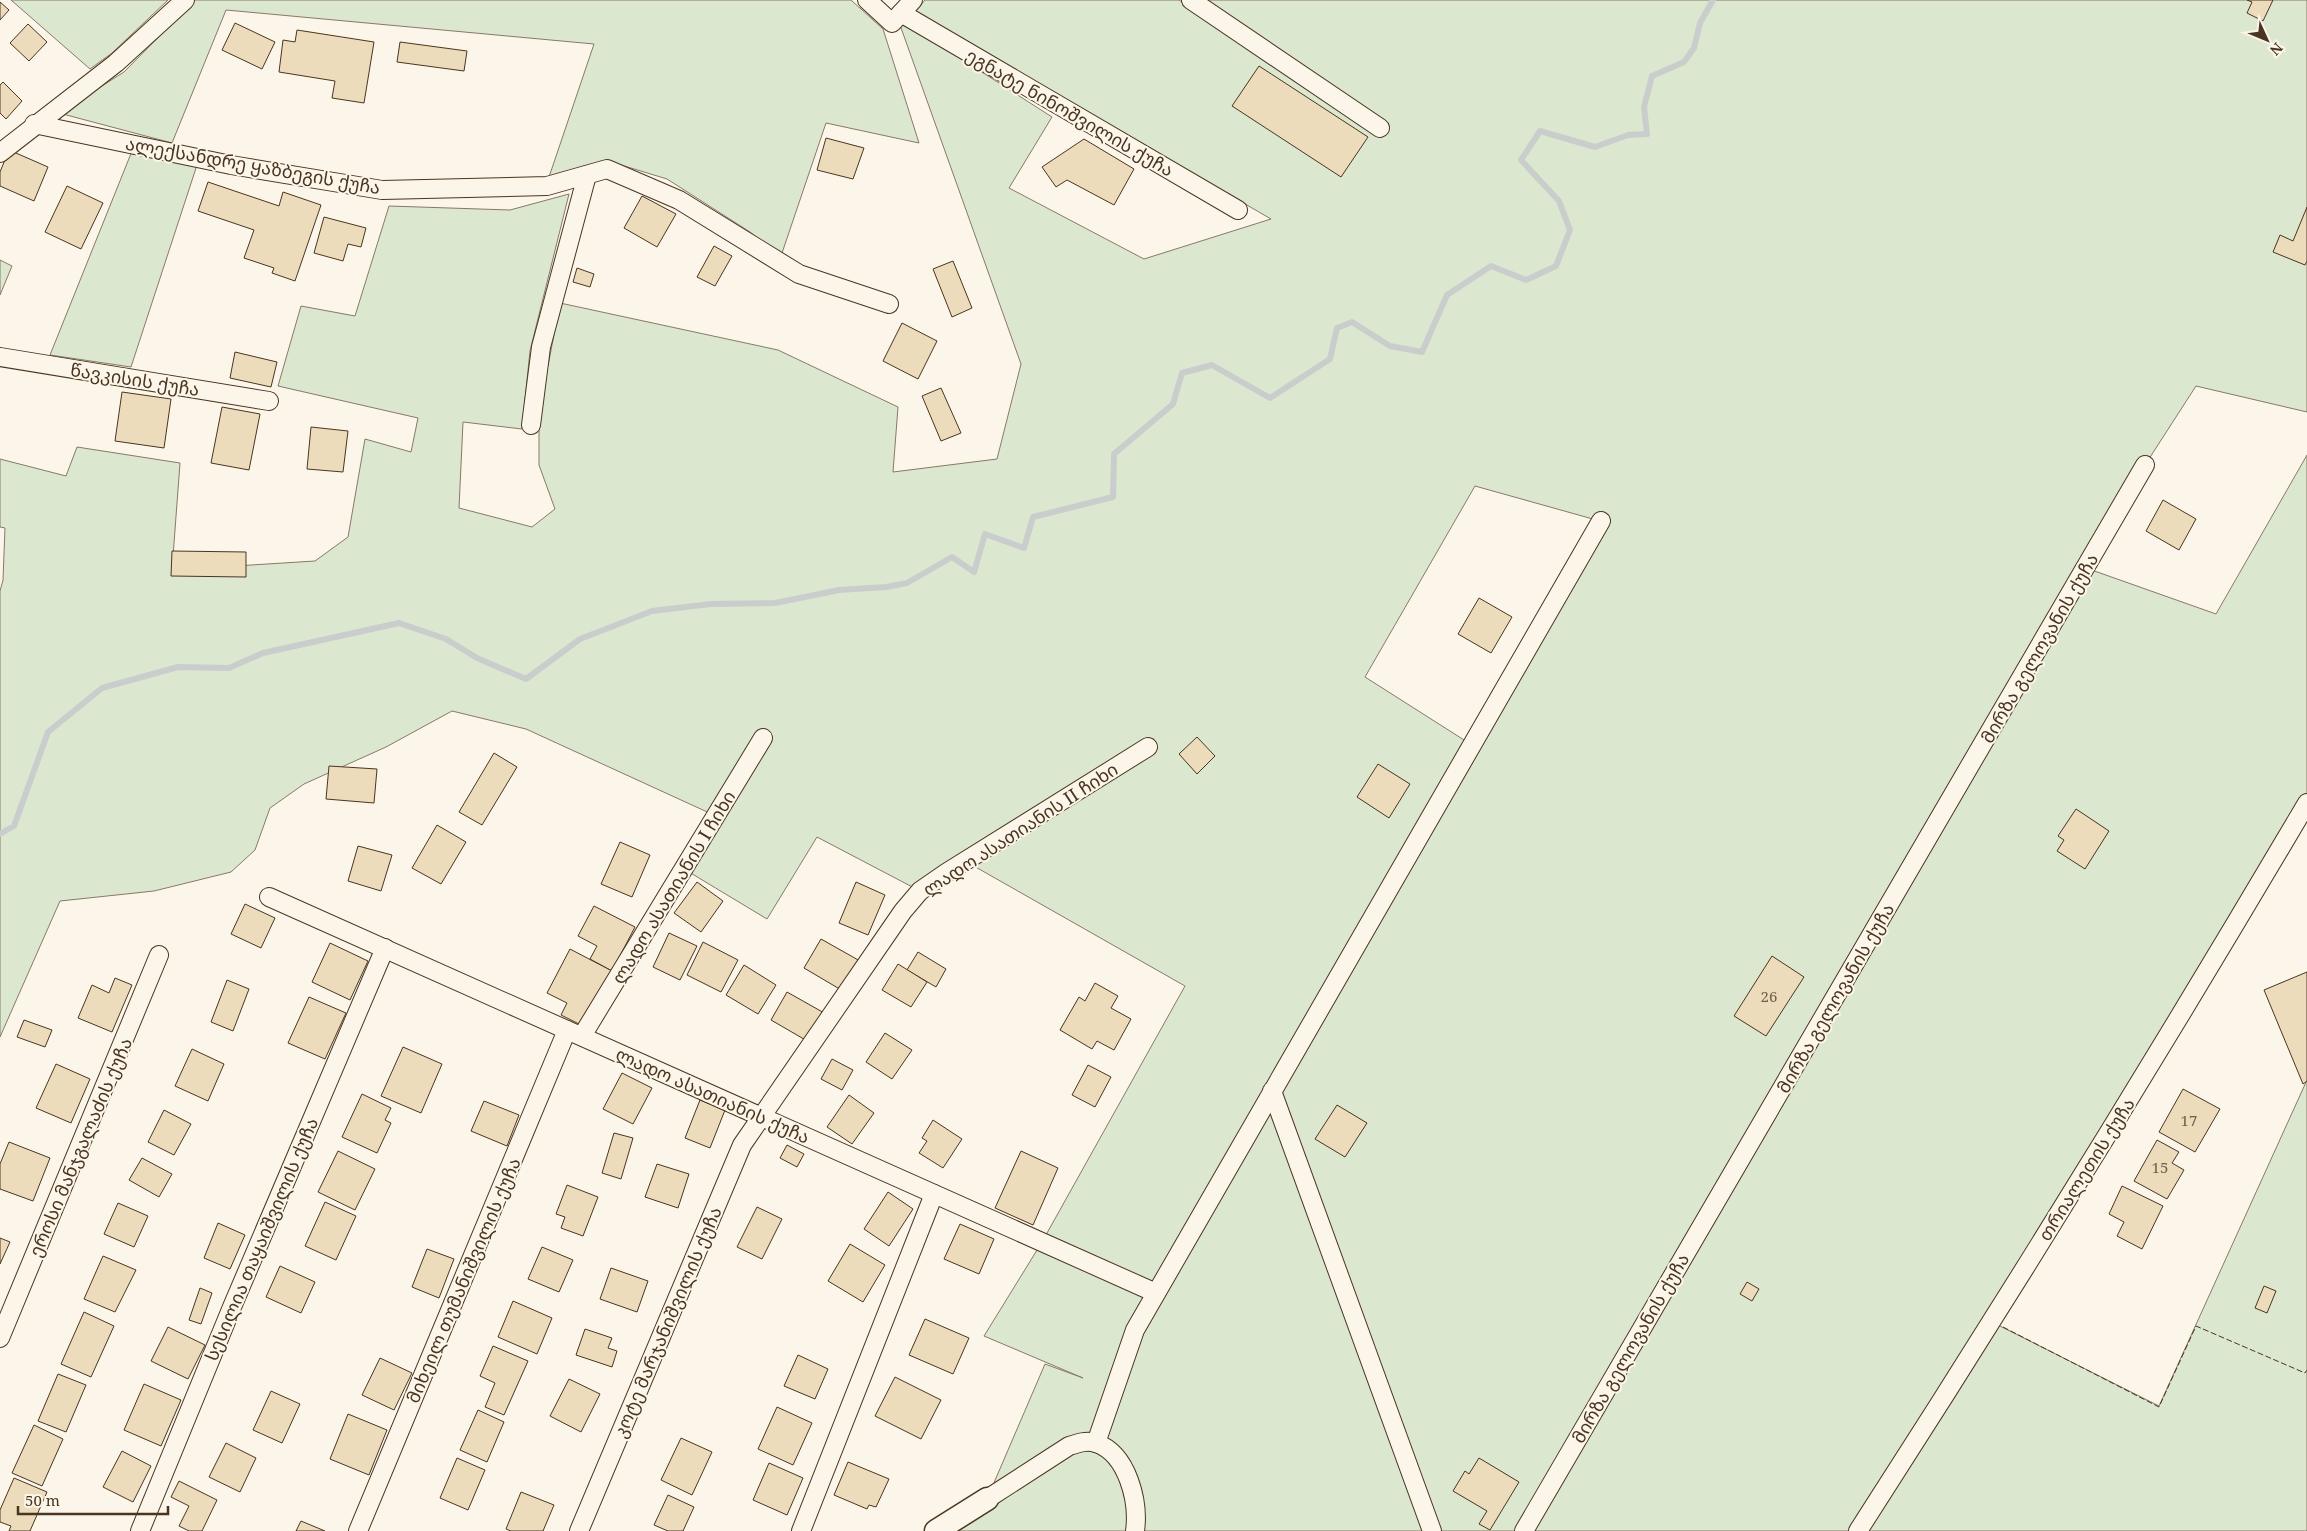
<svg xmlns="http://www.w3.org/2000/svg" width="2307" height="1531" viewBox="0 0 2307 1531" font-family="'Noto Serif','Noto Sans Georgian',serif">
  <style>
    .green { fill: #dce7d0; stroke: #887966; fill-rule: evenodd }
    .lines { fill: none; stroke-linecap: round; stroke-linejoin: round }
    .stream { stroke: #c9cecd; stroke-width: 6 }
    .building { fill: #ecdcbc; stroke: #4a3520 }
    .minor-casing { stroke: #4a3520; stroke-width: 20 }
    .tertiary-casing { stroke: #4a3520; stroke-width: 25 }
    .minor { stroke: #fbf6e9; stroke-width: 18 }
    .tertiary { stroke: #fbf6e9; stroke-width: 22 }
    .fence { stroke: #4a3520; stroke-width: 1; stroke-dasharray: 6 2.5; stroke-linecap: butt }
    .labels { text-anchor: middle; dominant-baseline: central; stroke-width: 4; stroke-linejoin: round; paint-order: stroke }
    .number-label { font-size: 15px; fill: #725f47 }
    .street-label { font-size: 18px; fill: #4a3520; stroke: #fbf6e9 }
  </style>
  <rect width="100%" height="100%" fill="#fbf6e9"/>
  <!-- green -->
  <g class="green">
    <polygon points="11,0 168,0 112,53 90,69"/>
    <polygon points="195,0 851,0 883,29 919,143 826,123 781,256 750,232 667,179 608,161 549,177 594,44 226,10 172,143 59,113 124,72"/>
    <path d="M 925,0 L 1179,0 L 1206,18 L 1206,0 L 2307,0 L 2307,412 L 2196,386 L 2145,465 L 2086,568 L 2216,614 L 2307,455 L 2307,803 L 1992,1322 L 2159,1406 L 2307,1080 L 2307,1531 L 936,1531 L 987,1499 L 1045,1364 L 1083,1378 L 984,1336 L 1042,1242 L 1185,986 L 965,861 L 920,891 L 817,837 L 767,919 L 684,869 L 716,816 L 526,729 L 452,711 L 386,747 L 304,784 L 270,808 L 255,850 L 231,872 L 154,891 L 60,901 L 0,1037 L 0,591 L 3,580 L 5,528 L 0,527 L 0,459 L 66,476 L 77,447 L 180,463 L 172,570 L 315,561 L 348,537 L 365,439 L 411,452 L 418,418 L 278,386 L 301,306 L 355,316 L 389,206 L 510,210 L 569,194 L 530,351 L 522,429 L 463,422 L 459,508 L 532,527 L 555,509 L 539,465 L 539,364 L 548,366 L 560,303 L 778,350 L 898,407 L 893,472 L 997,459 L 1021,364 L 900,25 L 904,22 L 1052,117 L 1009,188 L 1144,259 L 1271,219 L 914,12 ZM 1475,486 L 1600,521 L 1472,745 L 1365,677 Z"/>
    <polygon points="132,151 197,165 131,367 50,355"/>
    <polygon points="0,260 12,266 0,295"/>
  </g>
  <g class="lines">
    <!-- stream -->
    <polyline class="stream" points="0,834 14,826 48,732 102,688 178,667 229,668 263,653 399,623 446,639 477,658 526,679 580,639 652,611 711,604 775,603 839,590 886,587 907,583 952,557 974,572 985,534 1024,548 1033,517 1113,497 1114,454 1173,404 1182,373 1212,365 1270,398 1330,359 1337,328 1352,322 1390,346 1422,352 1447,295 1491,266 1526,280 1556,266 1570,230 1559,201 1521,160 1540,131 1595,147 1628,135 1647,134 1644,107 1652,76 1684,62 1694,48 1700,23 1713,0"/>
  </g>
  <!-- building -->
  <g class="building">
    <polygon points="2247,0 2273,0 2263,21 2247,13 2252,2"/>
    <polygon points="0,2 9,10 0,20"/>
    <polygon points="235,23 275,42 262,69 222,50"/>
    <polygon points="28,24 47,42 29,61 10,43"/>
    <polygon points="297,30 374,42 364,103 332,98 335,81 279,72 283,40 295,42"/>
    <polygon points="400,42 467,51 464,71 397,62"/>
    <polygon points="1259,66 1368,137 1341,177 1232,106"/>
    <polygon points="3,82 22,101 6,119 0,113 0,85"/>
    <polygon points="826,138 864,148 853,179 817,170"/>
    <polygon points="1084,139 1134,169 1114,205 1067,180 1056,187 1042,167"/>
    <polygon points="9,150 48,167 34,201 0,186 0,172"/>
    <polygon points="208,182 279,206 283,192 321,205 295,281 272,273 274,268 244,258 254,230 198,211"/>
    <polygon points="67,186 103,203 81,249 45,232"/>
    <polygon points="642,196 676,214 657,247 624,228"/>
    <polygon points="2307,207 2307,261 2305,265 2273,252 2280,235 2293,241"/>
    <polygon points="324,217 366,228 361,247 348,244 343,261 314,253"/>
    <polygon points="714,246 732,256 715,286 697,277"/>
    <polygon points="953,261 972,308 952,317 933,269"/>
    <polygon points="577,268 594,274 590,287 573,282"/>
    <polygon points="902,323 937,341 918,379 883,361"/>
    <polygon points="235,352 277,362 271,387 230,378"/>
    <polygon points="941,388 961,433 941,441 922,396"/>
    <polygon points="122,392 171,399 164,448 115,441"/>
    <polygon points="222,407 260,414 249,470 211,463"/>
    <polygon points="311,427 348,431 343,472 307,469"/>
    <polygon points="2163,500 2196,519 2179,550 2146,531"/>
    <polygon points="172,551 246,552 246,577 171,576"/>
    <polygon points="1479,598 1512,617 1491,653 1458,634"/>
    <polygon points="1197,737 1215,756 1197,774 1179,754"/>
    <polygon points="494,753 517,767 482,825 459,812"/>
    <polygon points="1378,764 1410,784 1389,818 1357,797"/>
    <polygon points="329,766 377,769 374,803 326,799"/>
    <polygon points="2076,809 2109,831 2085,869 2057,851 2064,840 2058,836"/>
    <polygon points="437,825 466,842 441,884 412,868"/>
    <polygon points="620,842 650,855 632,897 601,884"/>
    <polygon points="358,846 392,855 381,891 348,881"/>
    <polygon points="697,882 723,901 701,932 674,913"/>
    <polygon points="856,882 885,895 868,935 839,923"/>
    <polygon points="245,904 275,918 261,948 231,934"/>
    <polygon points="594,906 635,927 612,971 590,959 597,946 578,936"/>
    <polygon points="669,933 697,946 680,980 653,967"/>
    <polygon points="821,939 860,961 843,991 804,968"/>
    <polygon points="703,942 738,960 721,992 687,975"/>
    <polygon points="330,943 368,961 350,1000 312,982"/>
    <polygon points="570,949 612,971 583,1026 561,1015 567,1003 547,993"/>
    <polygon points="918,952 946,969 936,987 907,970"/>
    <polygon points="1772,956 1804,977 1766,1036 1734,1016"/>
    <polygon points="898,964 927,982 911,1007 882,990"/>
    <polygon points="744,965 776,985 758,1014 726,995"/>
    <polygon points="2307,972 2307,1081 2303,1084 2264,990"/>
    <polygon points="115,978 132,985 112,1032 78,1018 92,985 109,993"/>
    <polygon points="227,980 249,989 233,1031 211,1022"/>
    <polygon points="1095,983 1118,996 1111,1008 1131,1019 1114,1050 1097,1041 1092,1049 1060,1030 1079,997 1085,1001"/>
    <polygon points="787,992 826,1014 809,1042 771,1020"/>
    <polygon points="309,997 346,1013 325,1059 288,1043"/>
    <polygon points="24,1020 52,1030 45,1047 17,1037"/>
    <polygon points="885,1033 912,1050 892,1079 866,1062"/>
    <polygon points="403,1047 442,1064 421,1113 381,1096"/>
    <polygon points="192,1049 224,1064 208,1101 175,1086"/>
    <polygon points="832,1059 853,1070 842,1090 821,1079"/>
    <polygon points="56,1064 90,1079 71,1123 36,1108"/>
    <polygon points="1088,1065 1111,1077 1095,1107 1072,1095"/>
    <polygon points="622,1073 652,1088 633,1124 603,1109"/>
    <polygon points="2183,1089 2220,1109 2195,1152 2159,1132"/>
    <polygon points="362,1094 391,1108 385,1120 391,1123 377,1153 342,1137"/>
    <polygon points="849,1095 874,1113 852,1144 827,1127"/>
    <polygon points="700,1100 725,1110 710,1148 685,1138"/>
    <polygon points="484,1101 519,1115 507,1146 471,1131"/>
    <polygon points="1337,1105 1367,1123 1345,1157 1315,1139"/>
    <polygon points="164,1110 191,1124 174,1155 148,1142"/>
    <polygon points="933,1120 962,1139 943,1168 919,1153 927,1141 922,1138"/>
    <polygon points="614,1133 633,1138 621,1179 602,1173"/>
    <polygon points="2157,1140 2179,1152 2172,1163 2184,1170 2167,1199 2134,1181"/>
    <polygon points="9,1142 50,1158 33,1201 0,1189 0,1164"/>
    <polygon points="787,1145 804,1154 797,1167 780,1158"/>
    <polygon points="338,1151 375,1169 355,1210 318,1192"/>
    <polygon points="1021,1151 1058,1168 1033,1225 995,1208"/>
    <polygon points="142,1158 172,1174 159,1197 129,1180"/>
    <polygon points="657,1164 689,1174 678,1208 645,1197"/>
    <polygon points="567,1185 598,1197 583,1236 561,1228 565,1217 556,1214"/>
    <polygon points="2122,1186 2163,1206 2142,1249 2117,1236 2124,1222 2109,1214"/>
    <polygon points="888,1192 913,1209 889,1246 864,1229"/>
    <polygon points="325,1202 356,1216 336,1260 305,1246"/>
    <polygon points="118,1203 148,1216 134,1247 104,1234"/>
    <polygon points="757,1207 782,1219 762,1259 737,1247"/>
    <polygon points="218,1223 245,1235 230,1269 204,1258"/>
    <polygon points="960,1224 994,1239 979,1274 944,1259"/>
    <polygon points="0,1238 10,1242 0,1264"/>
    <polygon points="850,1244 885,1265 863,1302 828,1281"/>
    <polygon points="542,1247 573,1260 559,1292 528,1279"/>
    <polygon points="427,1249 454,1259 439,1298 412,1287"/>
    <polygon points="103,1256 136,1270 115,1312 84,1299"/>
    <polygon points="280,1266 315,1282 301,1313 266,1297"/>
    <polygon points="611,1268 648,1281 637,1312 600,1299"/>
    <polygon points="1747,1282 1759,1289 1752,1301 1740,1294"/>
    <polygon points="2264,1286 2276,1291 2267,1313 2255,1308"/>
    <polygon points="200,1288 212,1293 201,1324 189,1320"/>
    <polygon points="513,1301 552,1318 537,1354 498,1337"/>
    <polygon points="84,1312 114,1326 91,1377 61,1364"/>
    <polygon points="925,1319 969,1338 953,1374 909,1355"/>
    <polygon points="168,1327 205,1345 188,1379 151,1361"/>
    <polygon points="585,1329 612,1338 608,1348 617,1351 612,1367 576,1355"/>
    <polygon points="493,1346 528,1361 504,1415 485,1407 495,1383 480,1376"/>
    <polygon points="798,1355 828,1369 815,1399 784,1386"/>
    <polygon points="380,1358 412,1373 394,1410 362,1395"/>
    <polygon points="58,1374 86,1385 66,1432 38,1421"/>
    <polygon points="895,1377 941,1400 921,1439 875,1416"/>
    <polygon points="569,1379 600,1394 581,1432 550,1416"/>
    <polygon points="144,1384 181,1400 161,1446 124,1430"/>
    <polygon points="271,1391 300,1404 282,1443 253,1430"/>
    <polygon points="777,1407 812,1423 793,1465 758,1449"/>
    <polygon points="478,1410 504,1422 487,1462 460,1450"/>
    <polygon points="348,1414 387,1430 369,1475 330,1459"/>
    <polygon points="34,1425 63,1439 42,1486 12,1473"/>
    <polygon points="681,1438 712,1452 692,1495 661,1480"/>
    <polygon points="226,1443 256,1458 240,1492 209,1477"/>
    <polygon points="122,1451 151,1466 133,1502 103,1487"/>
    <polygon points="457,1458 485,1470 468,1510 440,1498"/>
    <polygon points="1479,1458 1519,1482 1490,1530 1479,1524 1487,1511 1453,1491 1465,1471 1469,1474"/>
    <polygon points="848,1462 889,1479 876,1507 869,1505 867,1509 834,1495"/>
    <polygon points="769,1463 803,1478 787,1515 753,1500"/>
    <polygon points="14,1478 47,1492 30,1531 9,1531 11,1526 0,1522 0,1510"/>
    <polygon points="179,1481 217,1500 202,1531 189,1531 179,1526 189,1506 171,1497"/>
    <polygon points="521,1492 554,1505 543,1531 511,1531 506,1529"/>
    <polygon points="668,1495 694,1507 683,1531 668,1531 654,1525"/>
    <polygon points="301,1521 325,1531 296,1531"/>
  </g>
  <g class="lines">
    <defs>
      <g id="minor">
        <polyline points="867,0 892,23 913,0"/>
        <polyline points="1191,0 1380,128"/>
        <polyline points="901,13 1238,210"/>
        <polyline points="34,124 231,165 382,190 547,186 607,169 679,200 799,274 889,304"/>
        <polyline points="0,153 116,63 185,0"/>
        <polyline points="0,357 269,401"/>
        <polyline points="531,425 541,347 587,175"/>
        <polyline points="269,897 1156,1293"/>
        <polyline points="582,1036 763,738"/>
        <polyline points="1272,1091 1432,1531"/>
        <polyline points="0,1338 159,955"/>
        <polyline points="1096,1443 1135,1330 1601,521"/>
        <path d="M 987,1499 L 1069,1446 C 1078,1443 1087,1440 1096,1443 C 1128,1454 1139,1502 1135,1531"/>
        <polyline points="140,1531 232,1307 385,948"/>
        <polyline points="358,1531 567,1030"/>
        <polyline points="579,1531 742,1145 903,911 920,891 946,873 1148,747"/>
        <polyline points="801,1531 934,1194"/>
        <polyline points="1524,1531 2145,465"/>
        <path d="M 1858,1531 C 2012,1292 2162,1049 2307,803"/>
      </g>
      <polyline id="tertiary" points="936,1531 987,1499"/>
    </defs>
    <!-- minor casing -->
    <use href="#minor" class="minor-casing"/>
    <!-- tertiary casing -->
    <use href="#tertiary" class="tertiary-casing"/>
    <!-- minor -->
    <use href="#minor" class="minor"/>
    <!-- tertiary -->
    <use href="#tertiary" class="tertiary"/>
    <!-- fence -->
    <polyline class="fence" points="2003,1327 2159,1407 2196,1326 2305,1373 2307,1370"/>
  </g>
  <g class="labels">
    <!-- number labels -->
    <g class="number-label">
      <text x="1769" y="996">26</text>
      <text x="2189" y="1120">17</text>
      <text x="2160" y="1167">15</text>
    </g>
    <!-- street labels -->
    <g class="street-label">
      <text transform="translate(1070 112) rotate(30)">ეგნატე ნინოშვილის ქუჩა</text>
      <text transform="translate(253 165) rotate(10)">ალექსანდრე ყაზბეგის ქუჩა</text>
      <text transform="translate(135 379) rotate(9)">წავკისის ქუჩა</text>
      <text transform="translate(2039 648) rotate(-60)">მირზა გელოვანის ქუჩა</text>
      <text transform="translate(1020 829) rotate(-33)">ლადო ასათიანის II ჩიხი</text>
      <text transform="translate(673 887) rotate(-59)">ლადო ასათიანის I ჩიხი</text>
      <text transform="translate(1835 998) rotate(-60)">მირზა გელოვანის ქუჩა</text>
      <text transform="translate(713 1095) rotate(24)">ლადო ასათიანის ქუჩა</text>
      <text transform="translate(80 1147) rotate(-67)">ეროსი მანჯგალაძის ქუჩა</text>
      <text transform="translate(2086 1169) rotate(-58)">თრიალეთის ქუჩა</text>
      <text transform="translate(261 1239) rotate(-67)">სესილია თაყაიშვილის ქუჩა</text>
      <text transform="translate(463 1280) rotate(-67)">მიხეილ თუმანიშვილის ქუჩა</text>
      <text transform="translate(667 1322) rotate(-67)">კოტე მარჯანიშვილის ქუჩა</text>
      <text transform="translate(1630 1348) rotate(-60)">მირზა გელოვანის ქუჩა</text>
    </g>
  </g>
  <!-- north arrow -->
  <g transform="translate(2267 40) rotate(134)" stroke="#fbf6e9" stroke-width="4" paint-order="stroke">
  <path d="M0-4L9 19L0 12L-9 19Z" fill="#4a3520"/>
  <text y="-8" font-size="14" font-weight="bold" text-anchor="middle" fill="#4a3520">N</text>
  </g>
  <!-- scale -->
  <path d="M18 1506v8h150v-8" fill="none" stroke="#4a3520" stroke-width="2.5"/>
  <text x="25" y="1506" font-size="15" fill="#4a3520" stroke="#fbf6e9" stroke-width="4" paint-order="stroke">50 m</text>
</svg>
